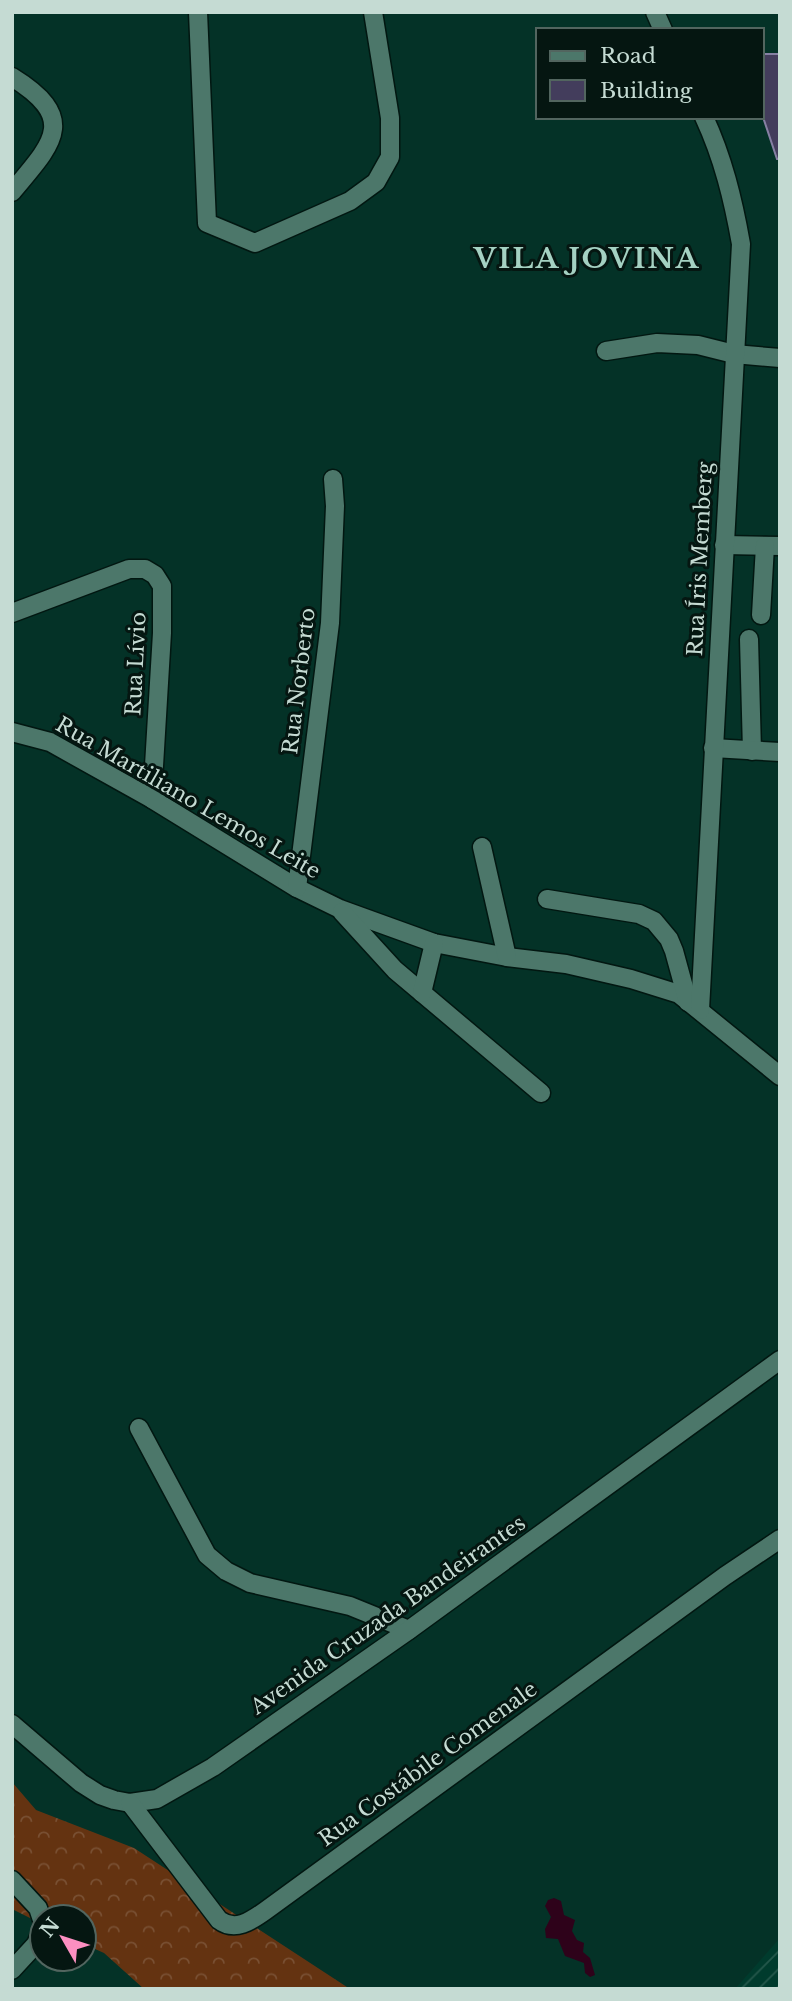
<svg xmlns="http://www.w3.org/2000/svg" width="792" height="2001" viewBox="0 0 792 2001" font-family="'Libre Baskerville',serif">
  <style>
    .industrial { fill: url(#industrial-furrows) }
    .forest { fill: url(#forest-crowns) }
    .water { fill: #2e021a }
    .building { fill: #433d5c; stroke: #8680a3; stroke-width: 2 }
    .lines { fill: none; stroke-linecap: round; stroke-linejoin: round }
    .minor-casing { stroke: #021711; stroke-width: 21 }
    .minor { stroke: #4c776a; stroke-width: 18 }
    .labels { text-anchor: middle; dominant-baseline: central; stroke-width: 6; stroke-linejoin: round; paint-order: stroke }
    .street-label { font-size: 21px; fill: #c5dbd3; stroke: #051611 }
    .district-label { font-size: 28px; font-weight: bold; letter-spacing: 2px; fill: #a4d1c2; stroke: #051611 }
  </style>
  <defs>
    <pattern id="industrial-furrows" width="10" height="10" patternUnits="userSpaceOnUse" patternTransform="scale(1.75)"><rect width="10" height="10" fill="#003b2d"/><path d="M-1 1l2-2M0 10L10 0M9 11l2-2" fill="none" stroke="#24574b"/></pattern>
    <pattern id="forest-crowns" width="20" height="18" patternUnits="userSpaceOnUse" patternTransform="scale(1.75)"><rect width="20" height="18" fill="#643311"/><path d="M2 6a3 3 0 1 1 6 0M12 15a3 3 0 1 1 6 0" fill="none" stroke="#795033"/></pattern>
  </defs>
  <rect width="100%" height="100%" fill="#043227"/>
  <!-- industrial -->
  <polygon class="industrial" points="780,1938 780,1989 735,1989"/>
  <!-- forest -->
  <polygon class="forest" points="12,1782 36,1810 134,1848 350,1989 144,1989 104,1953 84,1944 84,1917 42,1917 42,1924 12,1909"/>
  <!-- water -->
  <polygon class="water" points="554,1898 561,1901 564,1915 575,1920 572,1931 577,1940 584,1943 583,1952 590,1958 595,1975 590,1977 585,1973 584,1963 565,1956 558,1939 546,1938 545,1929 551,1917 545,1906 548,1900"/>
  <!-- building -->
  <polygon class="building" points="762,54 780,54 780,159 777,159 762,114"/>
  <g class="lines">
    <defs>
      <g id="minor">
        <polyline points="198,12 207,223 255,243 350,201 376,182 390,157 390,118 373,12"/>
        <polyline points="655,12 663,30"/>
        <path d="M 12,77 C 80,119 52,144 12,192"/>
        <polyline points="606,351 657,343 698,345 734,354 780,358"/>
        <polyline points="724,545 780,546"/>
        <polyline points="12,613 129,569 145,569 155,575 162,586 162,633 152,799"/>
        <polyline points="761,615 765,546"/>
        <polyline points="749,639 752,751"/>
        <polyline points="12,732 50,742 152,799 297,888 340,909 434,943 507,957 566,964 631,979 679,994 780,1076"/>
        <polyline points="713,748 780,752"/>
        <polyline points="482,847 507,957"/>
        <polyline points="297,888 330,623 335,506 333,479"/>
        <polyline points="547,899 639,914 654,921 669,939 674,951 688,1002"/>
        <polyline points="342,912 395,970 541,1093"/>
        <polyline points="422,993 434,943"/>
        <path d="M 700,1010 L 741,244 C 733,199 723,158 704,117"/>
        <polyline points="139,1428 207,1555 226,1571 250,1583 350,1606 409,1630"/>
        <polyline points="12,1724 81,1783 100,1795 114,1800 130,1803 157,1799 213,1767 409,1630 780,1360"/>
        <path d="M 130,1803 L 219,1920 C 235,1932 251,1921 265,1911 L 725,1576 L 780,1539"/>
        <polyline points="12,1880 38,1908 42,1920"/>
        <polyline points="12,1970 36,1944 42,1930"/>
      </g>
    </defs>
    <!-- minor casing -->
    <use href="#minor" class="minor-casing"/>
    <!-- minor -->
    <use href="#minor" class="minor"/>
  </g>
  <g class="labels">
    <!-- street labels -->
    <g class="street-label">
      <text transform="translate(700 559) rotate(-87)">Rua Íris Memberg</text>
      <text transform="translate(136 664) rotate(-87)">Rua Lívio</text>
      <text transform="translate(299 681) rotate(-83)">Rua Norberto</text>
      <text transform="translate(188 798) rotate(30)">Rua Martiliano Lemos Leite</text>
      <text transform="translate(388 1615) rotate(-35)">Avenida Cruzada Bandeirantes</text>
      <text transform="translate(428 1764) rotate(-36)">Rua Costábile Comenale</text>
    </g>
    <!-- district labels -->
    <g class="district-label">
      <text x="587" y="258">VILA JOVINA</text>
    </g>
  </g>
  <!-- border -->
  <rect width="792" height="2001" fill="none" stroke="#c5dbd3" stroke-width="28"/>
  <!-- legend -->
  <rect x="536" y="28" width="228" height="91" fill="#051611" stroke="#52655f" stroke-width="2"/>
  <rect x="550" y="51" width="35" height="10" fill="#4c776a" stroke="#52655f" stroke-width="2"/>
  <text x="600" y="63" font-size="21" fill="#c5dbd3">Road</text>
  <rect x="550" y="80" width="35" height="21" fill="#433d5c" stroke="#52655f" stroke-width="2"/>
  <text x="600" y="98" font-size="21" fill="#c5dbd3">Building</text>
  <!-- north arrow -->
  <g transform="translate(63 1938) rotate(309)"><circle r="33" fill="#051611" stroke="#52655f" stroke-width="2"/>
  <path d="M0-5L12 26L0 18L-12 26Z" fill="#fc8fc1"/>
  <text y="-10" font-size="19" font-weight="bold" text-anchor="middle" fill="#c5dbd3">N</text>
  </g>
</svg>
